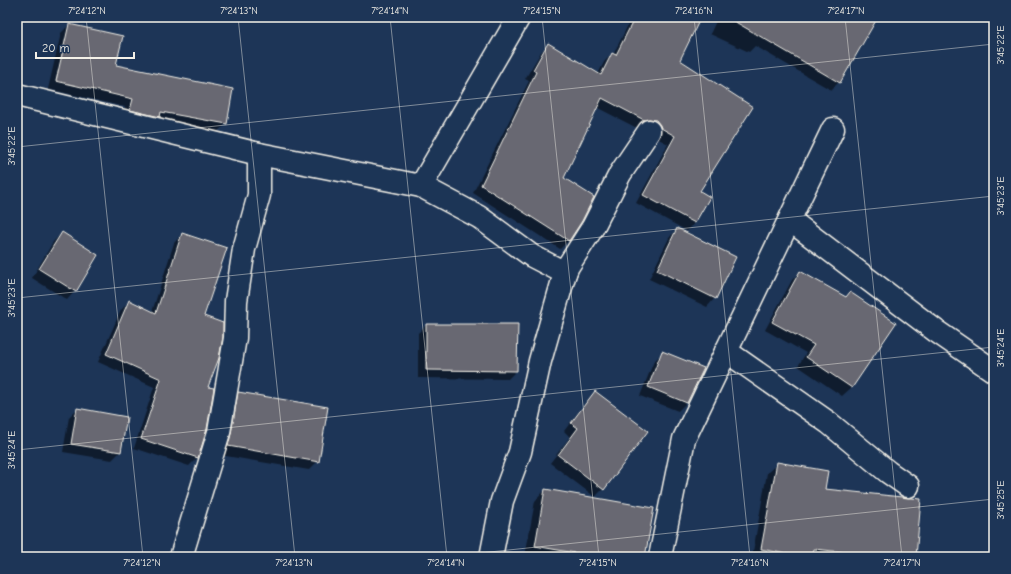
<svg xmlns="http://www.w3.org/2000/svg" width="1011" height="574" viewBox="0 0 1011 574" font-family="'Comic Neue',sans-serif">
  <style>
    .shadow { fill: #0007 }
    .building { fill: #686872; stroke: #f4f1e8 }
    .lines { fill: none; stroke-linecap: round; stroke-linejoin: round }
    .minor-casing { stroke: #f4f1e8; stroke-width: 25 }
    .minor { stroke: #1d3557; stroke-width: 22 }
    .ticks { fill: none; stroke: #f4f1e8; stroke-width: 1; stroke-opacity: 0.45 }
    .neatline { fill: none; stroke: #f4f1e8; stroke-width: 1.5 }
    .ticks-label { font-size: 10px; text-anchor: middle; fill: #f4f1e8 }
  </style>
  <rect width="100%" height="100%" fill="#1d3557"/>
  <filter id="ink" filterUnits="userSpaceOnUse"><feTurbulence type="fractalNoise" baseFrequency=".025" numOctaves="2"/><feDisplacementMap in="SourceGraphic" scale="8" xChannelSelector="R" yChannelSelector="G"/><feConvolveMatrix kernelMatrix="1 2 1 2 8 2 1 2 1" color-interpolation-filters="sRGB"/></filter>
  <g filter="url(#ink)">
    <!-- shadow -->
    <g class="shadow">
      <polygon points="632,17 700,17 678,61 698,192 708,197 695,223 687,231 636,203 668,144 653,136 641,126 635,127 596,107 563,178 581,220 568,241 560,249 473,193 529,81 525,79 541,52 549,44 598,74 604,62 612,54 613,55"/>
      <polygon points="718,17 864,17 839,82 831,90 755,46 749,52 710,34"/>
      <polygon points="69,25 115,65 226,124 217,132 155,120 123,118 125,107 48,89 61,33"/>
      <polygon points="677,229 715,298 707,307 649,279 669,238"/>
      <polygon points="62,233 75,291 67,300 32,278 53,242"/>
      <polygon points="182,234 203,317 207,388 197,458 189,466 134,448 154,387 98,362 121,310 129,302 152,312 174,243"/>
      <polygon points="800,272 845,298 850,293 894,323 851,388 842,396 798,366 806,353 765,330 792,280"/>
      <polygon points="426,325 516,371 508,379 418,378 418,333"/>
      <polygon points="994,331 994,342 990,340"/>
      <polygon points="663,353 686,403 678,411 640,396 654,361"/>
      <polygon points="595,392 603,489 595,497 550,463 570,437 564,431 587,401"/>
      <polygon points="239,393 318,461 309,470 220,455 230,402"/>
      <polygon points="77,409 126,418 120,452 112,460 63,452 69,417"/>
      <polygon points="778,463 824,490 915,557 752,557 767,473"/>
      <polygon points="545,490 644,557 531,557 525,556 535,501"/>
    </g>
    <!-- building -->
    <g class="building">
      <polygon points="635,17 701,17 680,60 753,107 700,191 710,197 695,223 643,195 675,136 661,128 660,125 656,120 649,119 644,120 602,98 564,178 594,197 582,221 569,241 481,185 536,72 533,70 548,43 601,75 612,53 616,55"/>
      <polygon points="727,17 878,17 840,83"/>
      <polygon points="69,24 123,36 116,65 233,89 227,124 161,112 160,117 130,110 133,99 56,81"/>
      <polygon points="677,228 736,257 716,299 657,270"/>
      <polygon points="62,232 98,255 76,292 39,269"/>
      <polygon points="182,233 227,248 204,316 223,323 223,337 219,358 208,387 214,388 207,429 198,458 141,439 161,379 106,354 129,300 156,313"/>
      <polygon points="800,271 846,297 850,292 896,323 852,388 806,357 814,345 772,322"/>
      <polygon points="426,324 518,324 517,371 426,370"/>
      <polygon points="662,351 704,368 687,403 648,387"/>
      <polygon points="595,391 648,431 604,490 558,455 578,428 571,423"/>
      <polygon points="238,392 328,407 319,462 228,446 231,434"/>
      <polygon points="77,408 127,417 121,452 71,444"/>
      <polygon points="777,462 828,471 825,489 921,499 916,557 891,557 814,549 812,557 802,557 761,549"/>
      <polygon points="545,489 654,508 645,557 598,557 535,546"/>
    </g>
    <g class="lines">
      <defs>
        <g id="minor">
          <polyline points="17,95 259,154 421,186 479,217 532,256 565,273"/>
          <polyline points="421,186 519,17"/>
          <polyline points="790,220 936,331 994,371"/>
          <polyline points="726,351 829,423 888,472 908,486"/>
          <polyline points="181,557 219,432 235,338 236,301 244,249 259,195 259,154"/>
          <polyline points="491,557 502,501 520,452 540,361 565,273 568,266 593,227 620,174 649,131"/>
          <polyline points="660,557 684,439 833,129"/>
        </g>
      </defs>
      <!-- minor casing -->
      <use href="#minor" class="minor-casing"/>
      <!-- minor -->
      <use href="#minor" class="minor"/>
    </g>
  </g>
  <!-- ticks -->
  <path class="ticks" d="M 86,17 L 143,557M 238,17 L 295,557M 390,17 L 447,557M 542,17 L 599,557M 694,17 L 750,557M 845,17 L 902,557M 17,147 L 994,44M 17,298 L 994,196M 17,450 L 994,347M 442,557 L 994,499"/>
  <!-- margin -->
  <rect width="1011" height="574" fill="none" stroke="#1d3557" stroke-width="44"/>
  <!-- scale -->
  <path d="M36 52v6h98v-6" fill="none" stroke="#f4f1e8" stroke-width="2"/>
  <text x="42" y="52" font-size="12" fill="#f4f1e8" stroke="#1d3557" stroke-width="3" paint-order="stroke">20 m</text>
  <rect x="22" y="22" width="967" height="530" class="neatline"/>
  <g class="ticks-label">
    <text x="87" y="14">7°24'12"N</text>
    <text x="239" y="14">7°24'13"N</text>
    <text x="390" y="14">7°24'14"N</text>
    <text x="542" y="14">7°24'15"N</text>
    <text x="694" y="14">7°24'16"N</text>
    <text x="846" y="14">7°24'17"N</text>
    <text transform="translate(1000 45) rotate(-90)" y="4">3°45'22"E</text>
    <text transform="translate(11 146) rotate(-90)" y="4">3°45'22"E</text>
    <text transform="translate(1000 196) rotate(-90)" y="4">3°45'23"E</text>
    <text transform="translate(11 298) rotate(-90)" y="4">3°45'23"E</text>
    <text transform="translate(1000 348) rotate(-90)" y="4">3°45'24"E</text>
    <text transform="translate(11 450) rotate(-90)" y="4">3°45'24"E</text>
    <text transform="translate(1000 500) rotate(-90)" y="4">3°45'25"E</text>
    <text x="142" y="566">7°24'12"N</text>
    <text x="294" y="566">7°24'13"N</text>
    <text x="446" y="566">7°24'14"N</text>
    <text x="598" y="566">7°24'15"N</text>
    <text x="750" y="566">7°24'16"N</text>
    <text x="902" y="566">7°24'17"N</text>
  </g>
</svg>
